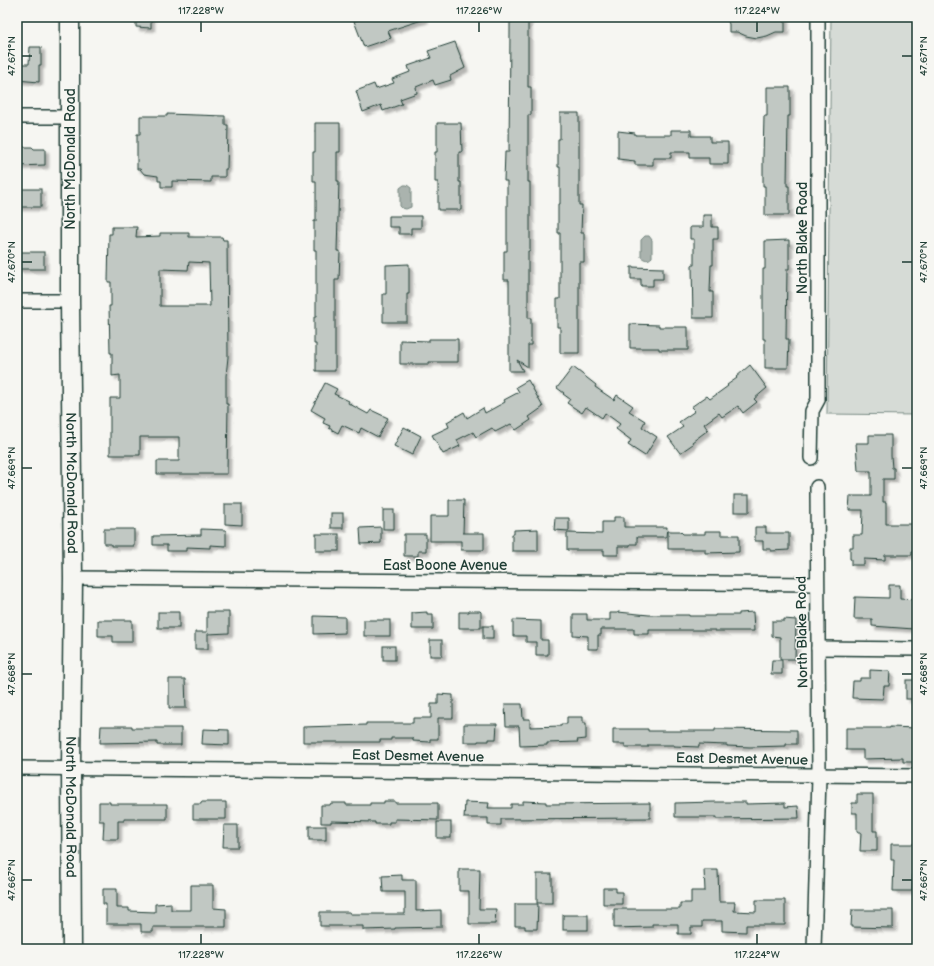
<svg xmlns="http://www.w3.org/2000/svg" width="934" height="966" viewBox="0 0 934 966" font-family="'Balsamiq Sans',sans-serif">
  <style>
    .green { fill: #d6dbd6; stroke: #7a8c85 }
    .water { fill: #aab3ae; stroke: #72847d }
    .building { fill: #c1c8c3; stroke: #1f3d34; fill-rule: evenodd; filter: url(#shadow) }
    .lines { fill: none; stroke-linecap: round; stroke-linejoin: round }
    .street-casing { stroke: #1f3d34; stroke-width: 16 }
    .secondary-casing { stroke: #1f3d34; stroke-width: 21 }
    .street { stroke: #f6f6f2; stroke-width: 13 }
    .secondary { stroke: #f6f6f2; stroke-width: 18 }
    .ticks { fill: none; stroke: #1f3d34; stroke-width: 1.5 }
    .labels { text-anchor: middle; dominant-baseline: central; stroke-width: 3; stroke-linejoin: round; paint-order: stroke }
    .street-label { font-size: 14px; fill: #1f3d34; stroke: #f6f6f2 }
    .neatline { fill: none; stroke: #1f3d34; stroke-width: 1.5 }
    .ticks-label { font-size: 10px; text-anchor: middle; fill: #1f3d34 }
  </style>
  <defs>
    <filter id="shadow"><feDropShadow dx="3.5" dy="3.5" stdDeviation="1" flood-color="#0004"/></filter>
  </defs>
  <rect width="100%" height="100%" fill="#f6f6f2"/>
  <filter id="ink" filterUnits="userSpaceOnUse"><feTurbulence type="fractalNoise" baseFrequency=".025" numOctaves="2"/><feDisplacementMap in="SourceGraphic" scale="8" xChannelSelector="R" yChannelSelector="G"/><feConvolveMatrix kernelMatrix="1 2 1 2 8 2 1 2 1" color-interpolation-filters="sRGB"/></filter>
  <g filter="url(#ink)">
    <!-- green -->
    <polygon class="green" points="831,17 917,17 917,415 827,414"/>
    <!-- water -->
    <g class="water">
      <polygon points="404,185 407,185 411,188 411,207 406,209 402,208 400,206 400,188"/>
      <path d="M 645,236 L 649,236 L 652,240 L 652,257 C 648,261 645,260 641,257 L 641,240 Z"/>
    </g>
    <!-- building -->
    <g class="building">
      <polygon points="136,17 151,17 151,28 136,27"/>
      <polygon points="366,17 424,17 425,19 388,31 391,38 364,47 354,21"/>
      <polygon points="512,17 528,17 528,87 531,87 531,115 528,115 528,182 530,182 530,251 528,251 528,318 531,318 531,345 528,345 528,367 517,360 523,371 509,371 509,280 504,280 504,251 507,251 507,181 504,181 505,152 509,152 510,32 510,22 512,22"/>
      <polygon points="726,17 785,17 785,32 776,32 767,36 757,38 746,36 737,32 729,32 729,24"/>
      <polygon points="455,42 465,68 450,76 451,80 435,85 433,80 416,87 417,93 400,99 402,104 383,111 381,105 363,112 356,91 374,84 376,89 394,83 392,79 410,72 408,66 431,58 428,51"/>
      <polygon points="30,47 41,47 41,65 39,65 39,82 17,80 17,64 29,64"/>
      <polygon points="767,87 790,87 790,116 788,116 787,186 789,186 789,215 765,215 765,186 763,186 763,157 764,116 767,116"/>
      <polygon points="560,113 579,113 579,205 582,205 581,233 584,233 584,262 579,262 579,353 560,353 560,327 557,327 557,299 560,299 560,233 558,233 558,204 560,204 560,167 558,167 558,139 560,139"/>
      <polygon points="167,114 225,116 225,125 228,125 227,169 225,169 225,177 211,177 211,182 172,181 172,187 161,187 161,181 158,181 158,176 144,174 140,169 137,169 137,134 140,134 140,116 167,116"/>
      <polygon points="315,123 340,123 340,152 337,152 337,181 339,181 337,251 340,251 339,280 335,280 335,371 316,371 316,344 314,344 314,317 316,317 316,250 314,250 314,221 316,221 316,181 313,181 313,152 315,152"/>
      <polygon points="437,123 461,123 462,152 459,152 459,182 461,182 461,210 438,210 438,182 435,182 435,152 437,152"/>
      <polygon points="671,130 691,130 691,136 710,136 710,142 728,142 728,164 709,164 709,158 690,158 690,152 671,152 671,158 653,158 653,165 635,165 635,161 618,159 618,131 635,133 635,135 671,135"/>
      <polygon points="17,147 32,147 34,149 45,149 45,165 17,166"/>
      <rect x="17" y="189" width="24" height="18"/>
      <polygon points="703,215 712,215 712,227 718,227 718,239 713,239 713,265 711,265 710,292 713,292 713,318 693,318 692,265 694,265 694,239 690,239 690,227 703,227"/>
      <polygon points="389,216 421,216 421,228 411,228 411,234 399,234 399,227 389,227"/>
      <path d="M 112,227 L 137,227 L 136,237 L 160,236 L 160,233 L 189,233 L 189,237 L 222,237 L 223,240 L 227,240 L 228,357 L 226,376 L 226,404 L 228,404 L 227,474 L 157,474 L 157,461 L 179,461 L 179,437 L 140,437 L 140,455 L 110,455 L 110,398 L 120,398 L 120,375 L 112,376 L 112,353 L 110,353 L 109,306 L 111,306 L 111,282 L 108,282 L 109,234 L 112,234 ZM 189,262 L 209,263 L 210,306 L 160,306 L 160,269 L 188,270 Z"/>
      <polygon points="789,240 789,269 787,269 786,339 789,339 788,368 765,368 765,339 763,339 763,269 765,269 765,241"/>
      <rect x="17" y="252" width="27" height="17"/>
      <polygon points="409,264 409,294 407,294 407,322 383,322 383,294 386,294 386,265"/>
      <polygon points="631,267 663,268 663,279 653,279 653,286 641,286 641,279 631,279"/>
      <polygon points="630,324 659,325 659,327 688,327 688,350 659,350 659,348 630,348"/>
      <polygon points="429,339 458,339 458,362 429,362 429,364 400,364 400,340 429,341"/>
      <polygon points="750,365 767,388 754,399 757,402 743,413 738,406 722,417 719,413 704,424 708,430 692,442 693,444 680,453 668,437 683,427 679,422 695,411 691,407 707,396 710,399 728,386 727,385 737,378 736,377"/>
      <polygon points="573,367 596,385 595,387 614,400 617,395 633,406 629,411 645,421 642,427 657,437 645,456 628,445 631,440 616,429 620,424 605,413 602,418 586,407 582,413 567,403 570,399 563,394 564,393 557,388"/>
      <polygon points="528,380 543,407 529,417 531,420 516,430 511,424 495,432 492,428 476,437 473,432 457,440 460,446 443,454 432,435 449,427 447,422 464,412 467,418 483,408 485,413 505,402 504,400 519,392 516,387"/>
      <polygon points="325,383 337,389 334,394 349,401 348,403 368,414 371,410 388,418 378,437 361,428 359,433 342,425 338,433 329,428 330,426 323,423 325,418 311,410"/>
      <polygon points="404,427 421,436 412,455 394,446"/>
      <polygon points="869,435 891,435 891,456 892,468 894,468 894,479 883,479 883,502 886,502 886,524 917,524 917,551 912,551 912,555 885,555 885,560 864,559 864,565 851,565 851,559 850,559 850,547 853,547 853,535 862,535 863,510 849,510 850,496 871,496 871,471 858,471 856,443 869,443"/>
      <rect x="734" y="495" width="15" height="17"/>
      <polygon points="449,500 464,500 463,533 484,533 484,550 461,550 461,541 430,541 430,516 449,516"/>
      <polygon points="225,504 242,504 242,525 225,524"/>
      <rect x="383" y="510" width="11" height="19"/>
      <rect x="331" y="513" width="12" height="15"/>
      <polygon points="614,517 624,517 624,527 667,527 666,537 637,537 637,544 630,544 630,546 618,546 618,555 604,555 604,550 567,550 567,533 602,534 602,522 614,522"/>
      <polygon points="555,518 569,518 569,531 554,530"/>
      <polygon points="381,527 381,543 361,544 360,528"/>
      <polygon points="755,527 766,527 766,533 789,533 789,550 771,551 771,549 763,549 763,541 755,541"/>
      <polygon points="104,529 134,529 134,546 111,546 111,544 104,544"/>
      <polygon points="201,529 226,530 226,546 210,545 210,548 186,547 186,551 167,551 167,545 153,545 153,536 201,535"/>
      <polygon points="538,529 538,551 512,551 512,534 514,534 514,530"/>
      <polygon points="668,531 680,531 683,534 705,534 705,531 721,531 721,535 739,535 739,552 705,553 705,549 668,549"/>
      <rect x="316" y="534" width="23" height="17"/>
      <polygon points="404,534 426,534 426,551 418,551 418,556 404,556"/>
      <polygon points="889,585 900,585 900,599 917,600 917,620 914,619 914,629 872,626 872,619 854,619 855,597 889,598"/>
      <polygon points="469,611 480,611 481,612 481,628 459,628 459,612 469,612"/>
      <rect x="158" y="612" width="21" height="16"/>
      <polygon points="207,612 229,612 229,633 208,634 208,649 195,649 195,632 207,632"/>
      <polygon points="427,612 427,614 433,614 433,629 412,629 412,613"/>
      <polygon points="618,612 649,615 689,615 689,616 715,616 715,615 739,615 739,613 753,612 754,631 715,631 715,630 649,630 649,634 634,634 634,629 601,629 601,635 598,635 598,649 588,649 588,636 573,635 573,614 587,614 587,620 610,620 610,613 618,613"/>
      <polygon points="314,616 345,617 345,633 314,634"/>
      <polygon points="784,619 796,620 795,659 780,659 780,637 772,636 772,621 784,621"/>
      <polygon points="98,620 132,620 132,642 113,642 113,636 98,636"/>
      <rect x="364" y="620" width="26" height="16"/>
      <polygon points="513,620 541,621 541,640 548,640 548,655 536,655 536,642 526,642 526,636 513,636"/>
      <rect x="483" y="626" width="10" height="13"/>
      <rect x="430" y="640" width="12" height="16"/>
      <rect x="383" y="646" width="12" height="14"/>
      <polygon points="772,660 782,660 782,674 771,674"/>
      <polygon points="870,670 890,671 889,686 884,686 883,699 852,698 853,681 860,681 860,678 870,678"/>
      <polygon points="169,679 185,679 186,708 169,708"/>
      <rect x="906" y="680" width="11" height="19"/>
      <polygon points="438,694 453,695 453,718 438,718 438,739 430,739 430,742 413,741 413,738 391,738 391,740 380,740 380,742 303,742 303,727 366,725 366,723 413,723 413,718 431,718 431,704 438,704"/>
      <polygon points="505,704 522,704 523,719 530,719 530,727 561,726 561,724 567,724 567,717 583,717 583,723 586,723 586,739 577,740 578,742 547,743 547,745 520,746 519,726 506,726"/>
      <polygon points="464,724 497,724 496,739 489,739 489,741 478,741 478,742 464,742"/>
      <polygon points="101,726 132,726 132,728 181,728 181,745 157,745 157,742 100,743"/>
      <polygon points="890,727 917,728 917,762 903,762 903,758 863,759 863,750 846,750 846,728 890,728"/>
      <polygon points="203,729 229,730 229,745 202,744"/>
      <polygon points="613,729 648,729 648,731 715,731 715,729 797,730 797,744 786,744 786,746 750,747 727,746 727,745 699,744 699,747 674,746 674,745 648,745 648,747 625,747 625,744 613,744"/>
      <polygon points="857,794 873,794 873,831 877,831 877,851 860,851 861,832 857,832 857,813 852,813 852,803 857,803"/>
      <polygon points="384,801 395,801 395,803 438,803 438,820 395,819 395,822 389,822 389,824 375,824 375,822 331,821 331,823 321,823 321,805 330,805 331,803 346,803 346,805 370,805 370,803 384,803"/>
      <polygon points="523,801 546,802 546,804 650,803 650,818 501,819 501,825 488,825 488,818 464,818 465,802 489,803 488,808 511,808 511,804 523,804"/>
      <polygon points="99,802 110,802 110,804 167,804 167,819 124,819 124,821 118,821 118,839 103,839 104,821 99,821"/>
      <polygon points="201,802 226,802 226,819 193,819 193,804 201,804"/>
      <polygon points="715,802 746,802 746,804 785,803 785,807 798,806 799,818 716,819 716,817 675,817 675,803"/>
      <rect x="437" y="822" width="14" height="16"/>
      <polygon points="224,825 238,825 238,847 223,847"/>
      <rect x="309" y="826" width="17" height="14"/>
      <polygon points="891,844 914,844 912,891 893,891 894,860 891,860"/>
      <polygon points="459,869 480,869 479,909 496,909 495,924 469,924 469,891 459,891"/>
      <polygon points="704,870 718,870 719,902 735,902 734,911 756,912 756,900 785,900 785,925 746,925 746,932 722,931 722,921 702,921 702,927 691,927 691,934 678,934 678,924 652,924 652,927 614,928 614,909 680,909 680,903 691,903 691,891 705,891"/>
      <rect x="537" y="874" width="15" height="29"/>
      <polygon points="402,875 402,880 416,880 416,911 441,910 441,927 395,928 395,929 363,930 363,926 320,926 320,912 350,912 350,914 405,914 405,892 383,892 382,876"/>
      <polygon points="191,885 213,885 213,908 226,909 226,927 153,927 153,932 141,932 141,924 106,924 106,904 103,904 103,889 117,889 117,908 129,908 129,911 155,912 155,904 171,903 171,910 191,910"/>
      <polygon points="603,888 616,888 616,892 622,892 622,904 603,904"/>
      <polygon points="515,904 538,904 537,929 525,929 525,926 515,926"/>
      <polygon points="852,910 893,910 893,928 851,927"/>
      <rect x="563" y="915" width="25" height="15"/>
    </g>
    <g class="lines">
      <defs>
        <g id="street">
          <polyline points="17,117 71,117"/>
          <polyline points="17,301 70,301"/>
          <polyline points="811,458 812,411 818,400 818,17"/>
          <polyline points="73,578 817,584"/>
          <polyline points="818,648 917,649"/>
          <polyline points="17,768 917,776"/>
          <polyline points="814,949 819,776 817,487"/>
        </g>
        <g id="secondary">
          <path id="s1" d="M 70,17 L 70,301 L 73,578 L 71,768 L 72,949"/>
        </g>
      </defs>
      <!-- street casing -->
      <use href="#street" class="street-casing"/>
      <!-- secondary casing -->
      <use href="#secondary" class="secondary-casing"/>
      <!-- street -->
      <use href="#street" class="street"/>
      <!-- secondary -->
      <use href="#secondary" class="secondary"/>
    </g>
  </g>
  <!-- ticks -->
  <path class="ticks" d="M 201,22 L 201,32M 479,22 L 479,32M 757,22 L 757,32M 22,56 L 32,56M 902,56 L 912,56M 22,262 L 32,262M 902,262 L 912,262M 22,468 L 32,468M 902,468 L 912,468M 22,674 L 32,674M 902,674 L 912,674M 22,880 L 32,880M 902,880 L 912,880M 201,934 L 201,944M 479,934 L 479,944M 757,934 L 757,944"/>
  <g class="labels">
    <!-- street labels -->
    <g class="street-label">
      <text transform="translate(70 159) rotate(-90)">North McDonald Road</text>
      <text transform="translate(802 238) rotate(-90)">North Blake Road</text>
      <text stroke="none"><textPath href="#s1" startOffset="466">North McDonald Road</textPath></text>
      <text x="445" y="565">East Boone Avenue</text>
      <text transform="translate(802 632) rotate(-91)">North Blake Road</text>
      <text transform="translate(418 756) rotate(1)">East Desmet Avenue</text>
      <text transform="translate(742 759) rotate(1)">East Desmet Avenue</text>
      <text stroke="none"><textPath href="#s1" startOffset="790">North McDonald Road</textPath></text>
    </g>
  </g>
  <!-- margin -->
  <rect width="934" height="966" fill="none" stroke="#f6f6f2" stroke-width="44"/>
  <rect x="22" y="22" width="890" height="922" class="neatline"/>
  <g class="ticks-label">
    <text x="201" y="14">117.228°W</text>
    <text x="479" y="14">117.226°W</text>
    <text x="757" y="14">117.224°W</text>
    <text transform="translate(11 56) rotate(-90)" y="4">47.671°N</text>
    <text transform="translate(923 56) rotate(-90)" y="4">47.671°N</text>
    <text transform="translate(11 262) rotate(-90)" y="4">47.670°N</text>
    <text transform="translate(923 262) rotate(-90)" y="4">47.670°N</text>
    <text transform="translate(11 468) rotate(-90)" y="4">47.669°N</text>
    <text transform="translate(923 468) rotate(-90)" y="4">47.669°N</text>
    <text transform="translate(11 674) rotate(-90)" y="4">47.668°N</text>
    <text transform="translate(923 674) rotate(-90)" y="4">47.668°N</text>
    <text transform="translate(11 880) rotate(-90)" y="4">47.667°N</text>
    <text transform="translate(923 880) rotate(-90)" y="4">47.667°N</text>
    <text x="201" y="958">117.228°W</text>
    <text x="479" y="958">117.226°W</text>
    <text x="757" y="958">117.224°W</text>
  </g>
</svg>
